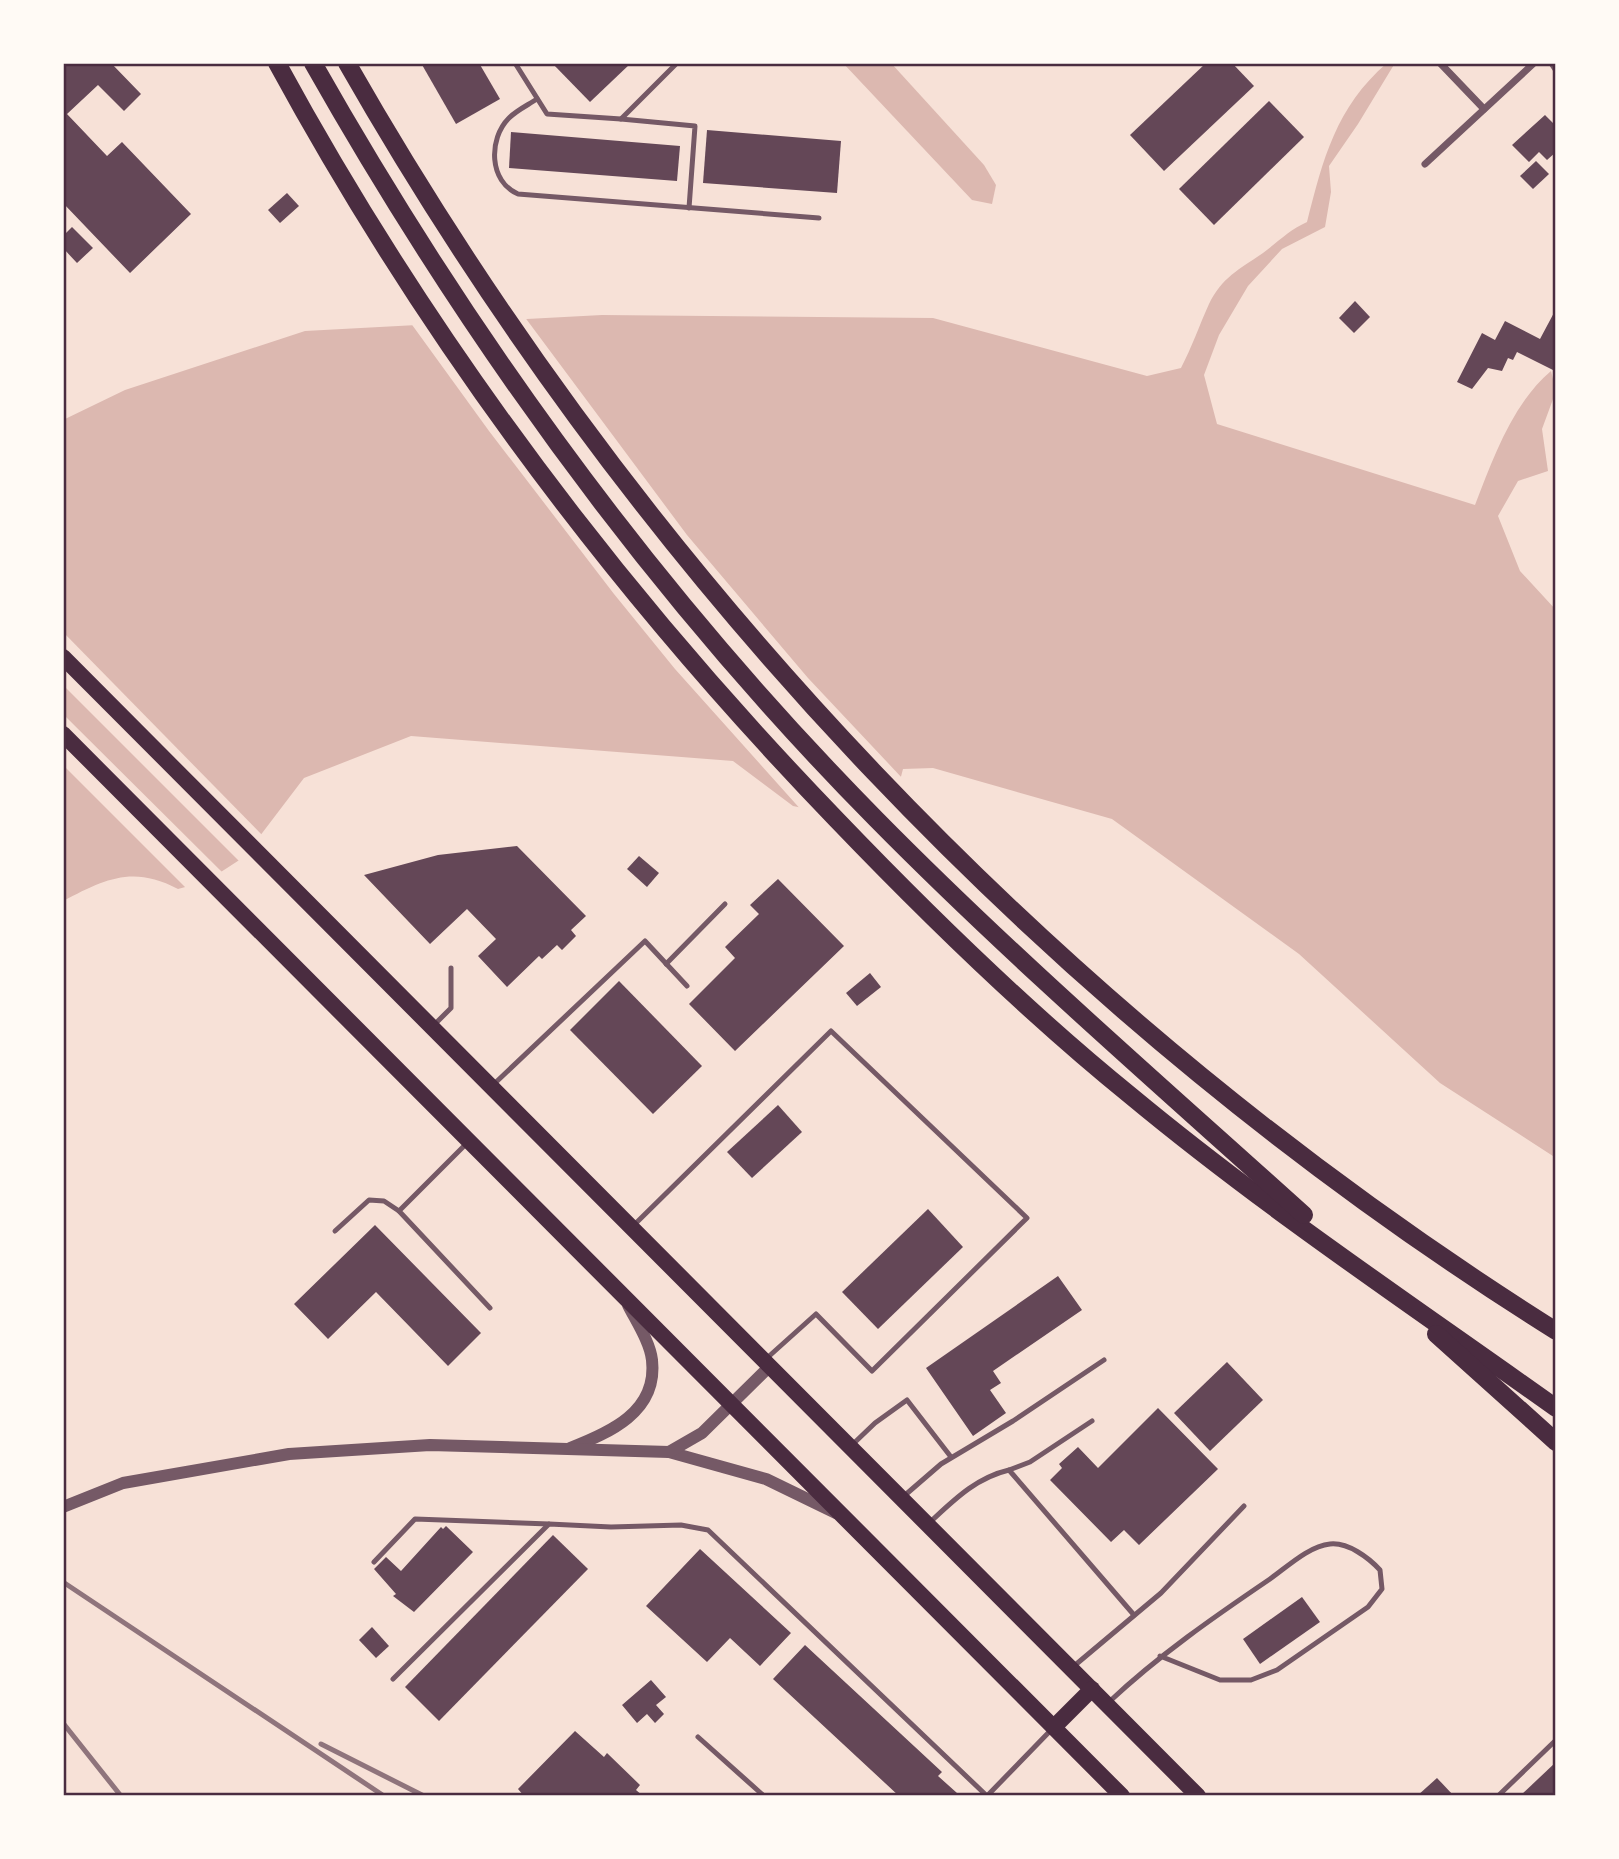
<svg xmlns="http://www.w3.org/2000/svg" width="1619" height="1859" viewBox="0 0 1619 1859" font-family="Mulish,sans-serif">
  <style>
    .water { fill: #dcb8b0 }
    .pier { fill: #f7e1d7 }
    .building { fill: #644757 }
    .lines { fill: none; stroke-linecap: round; stroke-linejoin: round }
    .service { stroke: #755966; stroke-width: 5 }
    .minor { stroke: #755966; stroke-width: 7 }
    .tertiary { stroke: #755966; stroke-width: 12 }
    .primary { stroke: #4a2c40; stroke-width: 16 }
    .motorway { stroke: #4a2c40; stroke-width: 18 }
    .rail { stroke: #8f747c; stroke-width: 5 }
    .neatline { fill: none; stroke: #4a2c40; stroke-width: 2.5 }
  </style>
  <rect width="100%" height="100%" fill="#f7e1d7"/>
  <!-- water -->
  <g class="water">
    <polygon points="843,63 891,63 984,165 996,185 992,204 972,200"/>
    <path d="M 1387,63 L 1395,63 L 1358,124 L 1329,166 L 1331,192 L 1325,227 L 1282,249 L 1248,286 L 1219,335 L 1204,375 L 1217,424 L 1475,505 C 1493,459 1512,404 1551,371 L 1556,391 L 1542,429 L 1548,471 L 1518,481 L 1498,516 L 1520,571 L 1556,610 L 1556,1158 L 1440,1083 L 1299,954 L 1112,819 L 933,768 L 903,769 L 892,811 L 843,816 L 793,806 L 733,761 L 411,736 L 304,778 L 244,857 L 207,881 L 178,889 C 133,865 105,879 63,901 L 63,420 L 125,390 L 305,331 L 602,315 L 933,318 L 1147,376 L 1181,368 C 1192,347 1199,326 1209,304 C 1222,277 1240,269 1263,253 C 1278,242 1289,230 1307,222 C 1323,159 1336,107 1387,63 Z"/>
  </g>
  <!-- pier -->
  <g class="pier">
    <polygon points="524,316 687,535 808,678 903,779 894,814 843,819 839,815 803,812 675,669 614,594 489,431 410,322"/>
    <polygon points="63,632 264,837 247,859 241,863 63,685"/>
    <polygon points="63,714 224,874 208,884 188,890 63,765"/>
  </g>
  <!-- building -->
  <g class="building">
    <polygon points="63,63 111,63 141,94 124,111 98,85 67,114 107,156 122,142 191,214 130,273 63,203"/>
    <polygon points="421,63 479,63 500,99 456,124"/>
    <polygon points="552,63 631,63 590,102"/>
    <polygon points="1206,63 1232,63 1254,86 1164,171 1130,135"/>
    <polygon points="1269,101 1304,137 1214,225 1179,189"/>
    <polygon points="1545,115 1556,126 1556,152 1547,160 1539,152 1529,162 1512,145"/>
    <polygon points="707,130 841,141 837,193 703,183"/>
    <polygon points="511,132 680,146 677,181 509,168"/>
    <polygon points="1536,161 1549,174 1533,189 1520,176"/>
    <polygon points="287,193 299,206 280,223 268,210"/>
    <polygon points="72,227 93,248 77,263 63,248 63,236"/>
    <polygon points="1355,301 1370,317 1354,333 1339,318"/>
    <polygon points="1556,309 1555,371 1517,352 1513,360 1508,358 1502,371 1488,368 1472,389 1457,382 1482,333 1495,340 1505,321 1540,339"/>
    <polygon points="517,846 586,916 571,930 576,936 562,950 557,945 542,959 539,956 507,987 478,956 496,939 467,909 430,944 364,875 438,855"/>
    <polygon points="639,856 659,873 647,887 627,869"/>
    <polygon points="778,879 844,946 735,1051 689,1004 735,958 725,947 759,914 750,905"/>
    <polygon points="870,973 881,987 857,1006 846,993"/>
    <polygon points="619,981 702,1066 653,1114 570,1030"/>
    <polygon points="778,1105 802,1132 752,1178 727,1152"/>
    <polygon points="928,1209 963,1247 878,1329 842,1292"/>
    <polygon points="375,1225 481,1333 448,1366 376,1292 328,1339 294,1304"/>
    <polygon points="1058,1276 1082,1310 993,1371 1001,1383 990,1390 1006,1413 973,1436 926,1368"/>
    <polygon points="1227,1362 1263,1400 1210,1451 1174,1413"/>
    <polygon points="1158,1408 1218,1469 1139,1545 1124,1530 1111,1542 1050,1480 1062,1468 1059,1464 1078,1447 1098,1468"/>
    <polygon points="446,1526 473,1552 414,1612 393,1596 396,1594 374,1569 386,1557 401,1571 441,1527 443,1529"/>
    <polygon points="553,1535 588,1569 439,1721 405,1687"/>
    <polygon points="700,1549 791,1633 760,1666 730,1638 707,1662 646,1606"/>
    <polygon points="1302,1597 1320,1622 1260,1664 1243,1639"/>
    <polygon points="372,1627 389,1646 376,1658 359,1640"/>
    <polygon points="805,1645 942,1772 938,1776 957,1793 899,1796 773,1679"/>
    <polygon points="651,1680 666,1697 656,1705 664,1714 655,1723 647,1714 637,1723 622,1705"/>
    <polygon points="575,1731 604,1757 607,1753 640,1785 636,1790 643,1796 524,1796 518,1789"/>
    <polygon points="1556,1762 1556,1796 1520,1796"/>
    <polygon points="1437,1778 1454,1796 1417,1796"/>
  </g>
  <g class="lines">
    <!-- service -->
    <g class="service">
      <polyline points="515,63 547,114 621,119 677,63"/>
      <path d="M 537,99 C 528,105 517,110 509,118 C 488,139 489,182 518,194 L 819,218"/>
      <polyline points="621,119 695,126 689,208"/>
      <polyline points="666,964 725,904"/>
      <polyline points="434,1025 451,1008 451,968"/>
      <polyline points="494,1084 645,941 687,986"/>
      <polyline points="467,1143 399,1211 490,1308"/>
      <polyline points="633,1226 831,1031 1027,1218 872,1371 816,1314 767,1358"/>
      <polyline points="335,1231 369,1200 384,1201 399,1211"/>
      <polyline points="1092,1421 1030,1462 1009,1470 1134,1615"/>
      <polyline points="852,1445 875,1423 907,1400 951,1457"/>
      <polyline points="904,1496 941,1464 1013,1421 1104,1360"/>
      <path d="M 928,1524 C 953,1501 975,1478 1009,1470"/>
      <polyline points="374,1562 415,1519 549,1524"/>
      <polyline points="1074,1666 1161,1593 1244,1506"/>
      <polyline points="393,1679 549,1524 611,1527 681,1525 708,1530 987,1796"/>
      <path d="M 1109,1702 C 1159,1655 1214,1617 1270,1579 C 1287,1567 1309,1546 1330,1544 C 1348,1542 1369,1558 1380,1570 L 1382,1589 L 1368,1607 L 1277,1670 L 1251,1680 L 1220,1680 L 1160,1656"/>
      <polyline points="698,1737 764,1796"/>
      <polyline points="987,1796 1052,1729"/>
      <polyline points="1498,1796 1556,1740"/>
    </g>
    <!-- minor -->
    <g class="minor">
      <polyline points="1440,63 1484,109"/>
      <polyline points="1552,63 1556,69"/>
      <polyline points="1425,164 1534,63"/>
    </g>
    <!-- tertiary -->
    <g class="tertiary">
      <path d="M 570,1448 C 609,1433 658,1412 652,1360 C 650,1342 636,1321 628,1305"/>
      <polyline points="669,1452 766,1479 836,1513"/>
      <polyline points="63,1507 123,1483 289,1454 430,1445 669,1452 702,1433 770,1366"/>
    </g>
    <!-- primary -->
    <g class="primary">
      <polyline points="63,657 1198,1796"/>
      <polyline points="63,734 1122,1796"/>
      <polyline points="1054,1727 1092,1689"/>
    </g>
    <!-- motorway -->
    <g class="motorway">
      <path d="M 277,63 C 427,339 618,593 836,819 C 929,916 1026,1011 1131,1096 C 1266,1208 1413,1306 1556,1408"/>
      <path d="M 313,63 C 468,337 654,594 876,819 C 1012,957 1160,1085 1304,1215"/>
      <path d="M 347,63 C 640,577 1055,1016 1556,1331"/>
      <polyline points="1436,1334 1556,1442"/>
    </g>
    <!-- rail -->
    <g class="rail">
      <polyline points="63,1582 384,1796"/>
      <polyline points="63,1723 121,1796"/>
      <polyline points="321,1744 424,1796"/>
    </g>
  </g>
  <!-- border -->
  <rect width="1619" height="1859" fill="none" stroke="#fffaf5" stroke-width="130"/>
  <rect x="65" y="65" width="1489" height="1729" class="neatline"/>
</svg>
